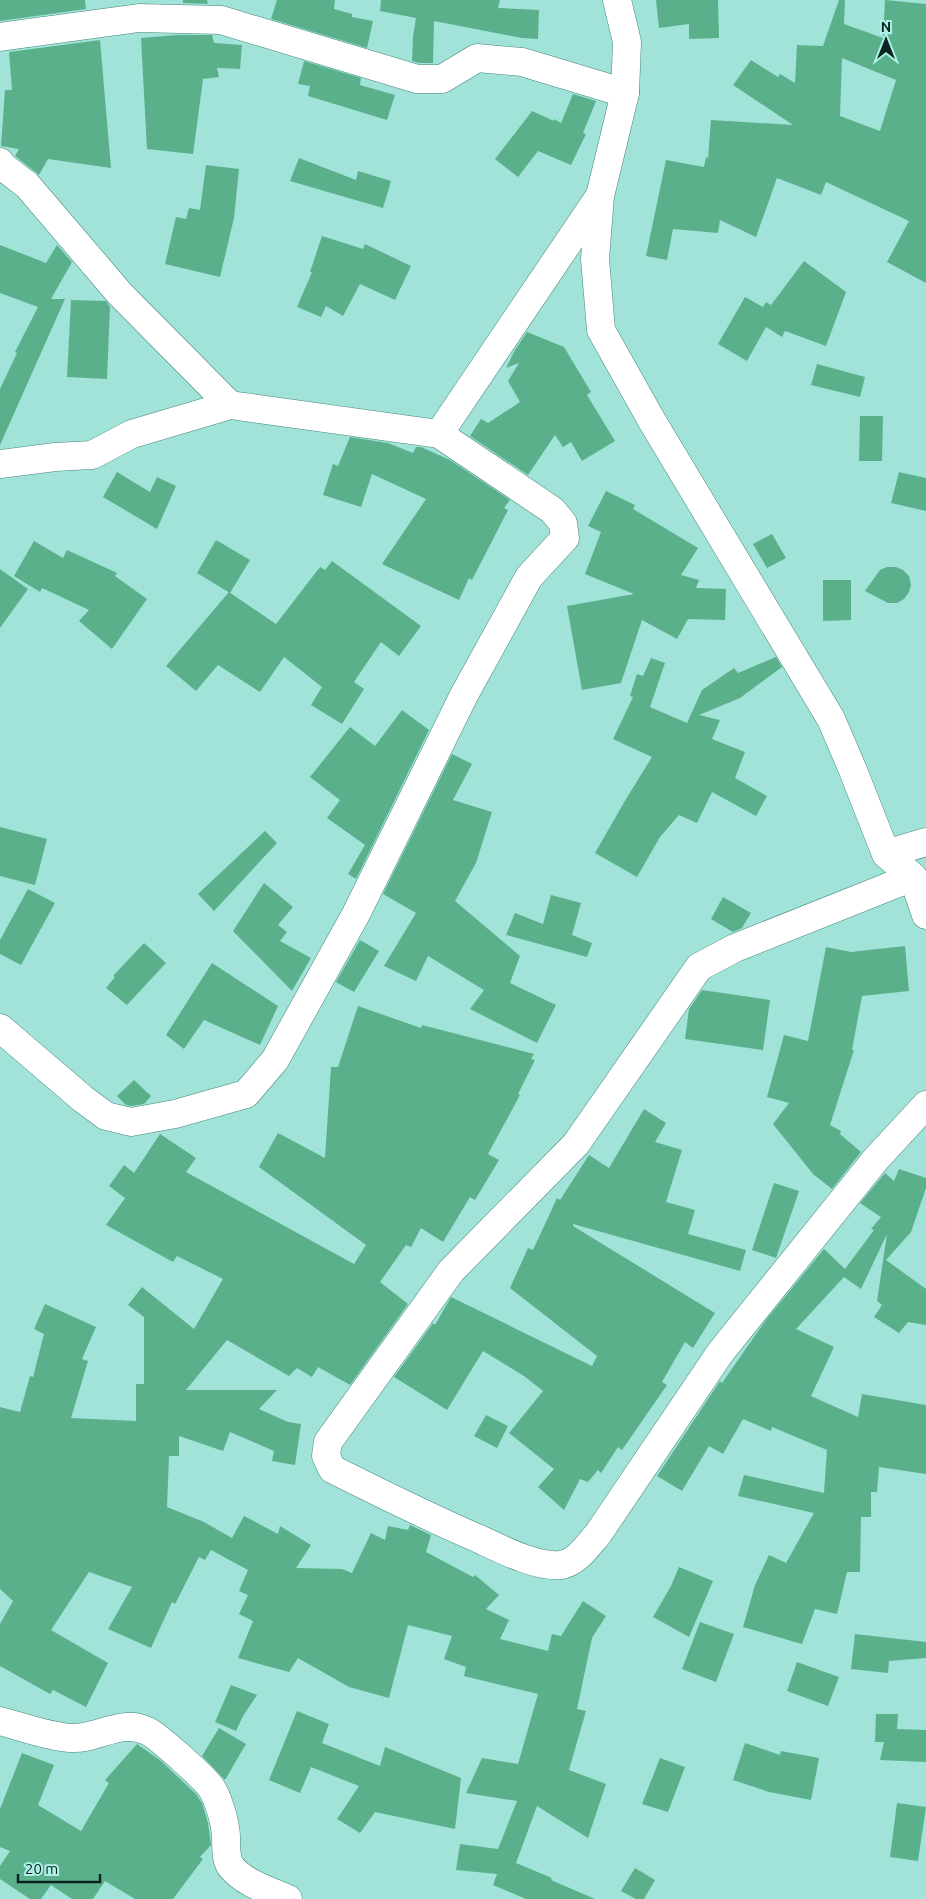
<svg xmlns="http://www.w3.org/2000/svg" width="926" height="1899" viewBox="0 0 926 1899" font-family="Ubuntu,sans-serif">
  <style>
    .building { fill: #5bb08c; fill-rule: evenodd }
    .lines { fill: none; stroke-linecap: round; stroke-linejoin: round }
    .minor-casing { stroke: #45857d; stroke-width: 29 }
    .minor { stroke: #fff; stroke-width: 28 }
  </style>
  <rect width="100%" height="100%" fill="#a1e3d8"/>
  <!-- building -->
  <g class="building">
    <polygon points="0,0 85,0 86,9 0,21"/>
    <polygon points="183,0 207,0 208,4 183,3"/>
    <polygon points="277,0 335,0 334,9 352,14 352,17 373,21 367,48 271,19"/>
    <polygon points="381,0 500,0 498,8 539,10 538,39 522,38 434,21 433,63 419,63 412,61 413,37 416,18 380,11"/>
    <polygon points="656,0 718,0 719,38 689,39 689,24 659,28"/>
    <path d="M 839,0 L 845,0 L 844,24 L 883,38 L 885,0 L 926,4 L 926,283 L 887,262 L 909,221 L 826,182 L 821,195 L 777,178 L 756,237 L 720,220 L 718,233 L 673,229 L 667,260 L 646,256 L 666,160 L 704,167 L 706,157 L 708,158 L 711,120 L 793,125 L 733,85 L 751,60 L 778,77 L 780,74 L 795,83 L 797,45 L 823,46 ZM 842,58 L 896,80 L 880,131 L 840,116 Z"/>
    <polygon points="177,35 212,35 214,43 242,45 240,69 217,68 219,77 203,79 193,154 147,149 141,38"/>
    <polygon points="100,40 111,168 48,159 39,175 15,156 19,149 1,146 5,90 12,90 9,52"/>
    <polygon points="304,61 361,78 360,85 395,95 387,120 308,96 310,86 298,84"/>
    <polygon points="573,94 596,101 583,133 586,134 571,165 538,151 518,177 495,159 532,111 554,121 554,119 561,123"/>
    <polygon points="299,158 356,180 358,171 391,181 383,208 290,181"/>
    <polygon points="206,165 239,169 234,218 220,277 165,264 176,217 186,219 189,208 200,210"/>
    <polygon points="322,236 363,249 365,244 411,266 395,300 360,284 343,316 326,306 321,317 297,307 312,272 310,272"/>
    <polygon points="0,245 46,263 57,245 72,262 51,299 65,299 0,445 0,389 17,353 15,352 38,307 0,293"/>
    <polygon points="804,261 846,292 826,346 785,331 782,337 766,327 747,361 718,344 745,297 763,307 766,302 771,305"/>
    <polygon points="71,300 106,301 110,307 107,379 67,377"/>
    <polygon points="527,332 564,347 591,392 587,395 615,441 582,461 571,442 563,447 555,435 528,475 470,436 481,419 488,423 520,402 508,381 519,363 506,368 515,350"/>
    <polygon points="817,364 865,377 860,397 811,385"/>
    <polygon points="860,416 883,416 882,461 859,461"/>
    <polygon points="350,437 388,443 413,453 416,447 421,447 450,460 510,500 504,508 508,510 472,580 469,578 459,600 382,564 426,499 372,474 361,507 323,495 333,464 338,466"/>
    <polygon points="117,472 150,492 157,477 176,486 157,529 103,497"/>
    <polygon points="899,472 926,478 926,511 891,503"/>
    <polygon points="606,491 635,505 633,509 698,548 681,575 699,580 696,588 726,589 725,620 688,619 677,639 642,620 621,683 582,690 567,606 634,594 585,574 601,532 588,526"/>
    <polygon points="772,534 786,558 767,568 753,544"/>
    <polygon points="216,540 250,560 230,593 197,573"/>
    <polygon points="34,541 63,558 67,550 117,573 115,576 147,599 112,649 79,621 89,610 42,588 40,592 14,576"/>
    <polygon points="332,561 421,626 399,656 381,642 354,682 364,689 342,724 311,705 322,687 284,657 260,692 218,665 196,691 166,666 229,592 276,624 320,567 325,570"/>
    <polygon points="887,567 896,567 903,570 909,576 911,585 909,592 904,599 897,603 888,603 865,591 880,570"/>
    <polygon points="0,569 28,589 0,628"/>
    <polygon points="823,580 851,580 851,620 823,621"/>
    <polygon points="776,657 782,667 740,698 699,715 720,720 712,739 745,752 735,778 767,796 756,816 712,792 697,823 679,815 660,837 637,877 595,853 626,799 652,757 613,739 633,697 630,696 637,674 643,676 651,658 665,663 650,707 687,723 702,690 734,668 738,673"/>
    <polygon points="402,710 429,730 356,879 348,874 365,845 327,818 340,800 310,777 350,727 375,746"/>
    <polygon points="452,754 472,764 453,800 492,812 476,863 455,901 520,956 510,983 556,1005 537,1043 470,1009 484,990 428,956 416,981 384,966 416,913 383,894"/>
    <polygon points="0,827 47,839 35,885 0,876"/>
    <polygon points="265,831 277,843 214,911 198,894"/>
    <polygon points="264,883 293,907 278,925 287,932 280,941 311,958 292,991 233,931"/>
    <polygon points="28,889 55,903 21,965 0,954 0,940"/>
    <polygon points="551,895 581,903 572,935 592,943 587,957 506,935 515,913 543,924"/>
    <polygon points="723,897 751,913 742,928 733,932 711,919"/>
    <polygon points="360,940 379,951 354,992 336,982"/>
    <polygon points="144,943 166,963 127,1005 106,988 115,977 113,976"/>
    <polygon points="905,946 909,991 862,996 852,1050 854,1050 830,1125 841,1131 840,1134 861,1152 832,1189 813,1174 773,1124 789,1103 767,1097 784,1035 808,1041 826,947 851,952"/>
    <polygon points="212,963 278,1006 260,1045 204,1020 184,1049 166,1035"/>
    <polygon points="702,990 770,1000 763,1050 685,1039 689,1009"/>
    <polygon points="358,1006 421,1028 422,1025 534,1054 531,1059 535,1060 518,1094 520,1095 488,1154 499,1160 475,1200 470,1197 443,1242 421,1228 411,1247 406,1245 380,1282 408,1304 350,1385 318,1367 312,1377 297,1368 289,1376 227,1340 186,1390 277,1390 259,1409 288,1422 301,1424 295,1465 272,1461 274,1451 230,1432 223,1451 179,1436 179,1456 169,1456 167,1507 204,1522 232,1538 244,1516 278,1534 280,1526 311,1545 296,1568 342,1569 352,1573 371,1533 385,1540 388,1526 408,1530 410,1525 431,1535 426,1552 473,1577 475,1575 499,1595 486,1609 509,1620 500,1639 548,1651 552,1634 561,1636 583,1601 606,1616 592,1638 577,1709 586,1711 569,1770 606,1784 588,1838 537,1806 516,1863 552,1878 551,1880 595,1899 526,1899 493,1885 497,1874 456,1870 460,1844 498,1849 517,1801 466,1793 482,1758 518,1764 538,1694 464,1676 466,1667 444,1659 452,1636 408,1625 389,1698 349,1687 298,1658 289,1672 238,1658 253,1621 239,1614 248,1595 239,1591 248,1570 211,1550 205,1560 199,1557 175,1604 172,1602 151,1648 108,1629 132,1587 89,1572 51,1630 108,1663 86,1707 53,1690 50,1694 0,1666 0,1624 13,1601 0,1589 0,1407 20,1412 30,1376 33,1377 44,1334 34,1329 45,1304 96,1327 82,1359 88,1361 71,1418 136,1421 136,1384 144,1384 144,1317 128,1305 142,1287 194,1329 223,1279 177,1256 173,1262 106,1225 125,1198 109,1186 124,1165 134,1173 160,1134 196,1158 186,1172 354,1264 366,1245 259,1167 278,1133 325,1158 331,1067 338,1067"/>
    <polygon points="134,1080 151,1096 144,1104 131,1106 126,1105 117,1096"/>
    <polygon points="644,1109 666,1123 655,1142 682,1150 666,1202 695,1210 688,1234 746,1250 740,1271 573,1224 573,1226 715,1313 693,1348 685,1342 662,1382 667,1385 622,1450 618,1447 601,1473 598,1470 588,1482 580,1479 564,1510 538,1487 554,1469 509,1433 543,1391 524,1376 483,1351 447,1410 394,1377 433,1323 435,1325 451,1297 592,1366 597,1356 510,1288 528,1248 533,1250 557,1198 560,1200 589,1155 609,1168"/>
    <polygon points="899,1169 926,1178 926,1188 911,1232 886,1260 926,1289 926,1325 908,1322 899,1333 874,1317 882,1305 877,1301 887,1234 861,1289 844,1277 796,1329 834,1347 811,1396 858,1417 862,1394 926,1405 926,1474 879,1467 877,1492 871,1492 871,1517 861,1517 860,1572 847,1572 837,1614 815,1609 802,1644 743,1627 755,1585 769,1555 786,1563 814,1513 738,1496 744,1475 824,1493 827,1450 772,1427 771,1431 743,1419 723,1454 709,1446 682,1491 657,1476 720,1381 722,1383 766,1320 824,1249 845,1269 874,1230 871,1229 881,1217 860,1203 885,1173 894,1181"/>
    <polygon points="774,1183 799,1191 776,1258 752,1250"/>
    <polygon points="486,1415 508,1426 497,1448 474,1436"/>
    <polygon points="679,1567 713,1581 689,1637 653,1617 671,1586"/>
    <polygon points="700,1622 734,1634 716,1682 682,1669"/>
    <polygon points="855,1634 926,1642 926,1658 889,1661 888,1673 851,1669"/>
    <polygon points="797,1662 839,1677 828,1706 787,1691"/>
    <polygon points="231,1685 257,1695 243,1716 236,1731 215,1722"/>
    <polygon points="297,1711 329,1724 322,1743 380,1766 385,1747 461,1778 455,1829 375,1812 360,1833 337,1819 359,1786 311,1767 300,1793 269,1780"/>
    <polygon points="876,1714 898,1714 897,1729 926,1730 926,1762 880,1760 884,1742 875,1742"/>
    <polygon points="219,1728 246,1744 225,1780 202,1756"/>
    <polygon points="745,1743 780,1755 781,1751 819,1758 811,1800 769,1792 733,1780"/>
    <polygon points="137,1744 160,1760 196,1794 202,1803 208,1823 211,1845 200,1857 203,1859 173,1899 135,1899 105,1881 93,1899 72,1899 51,1885 41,1899 30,1899 0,1879 0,1866 10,1851 0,1847 0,1809 22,1753 54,1765 38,1805 81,1831 109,1783 105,1780"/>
    <polygon points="660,1758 685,1767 668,1812 642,1804"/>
    <polygon points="897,1803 926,1807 918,1861 890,1857"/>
    <polygon points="635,1868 655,1880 644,1899 636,1899 621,1891"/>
  </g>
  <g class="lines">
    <defs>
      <g id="minor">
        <polyline points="617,0 627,42 625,93 600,196 595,259 601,330 652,421 831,719 852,768 886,854 913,877 926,915"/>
        <polyline points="0,37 139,18 221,20 417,79 442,79 477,58 522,62 625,93"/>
        <polyline points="0,162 2,166 27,185 120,294 230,405"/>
        <polyline points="439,434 599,197"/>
        <polyline points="0,464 55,457 92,455 132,434 230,405 439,434 552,510 563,523 565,538 529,577 464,695 356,914 275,1060 246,1094 175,1114 131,1122 106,1116 83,1099 0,1028"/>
        <polyline points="886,854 926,842"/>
        <path d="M 913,877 L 735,948 L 699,967 L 576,1144 L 451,1271 L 328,1442 L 326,1456 L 332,1469 C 380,1493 428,1517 477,1538 C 501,1549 535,1567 560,1565 C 577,1563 588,1545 598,1534 L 720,1353 L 876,1159 L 926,1105"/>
        <path d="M 0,1721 C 23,1727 46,1736 70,1738 C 97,1740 121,1718 147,1731 C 157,1735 206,1779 212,1789 C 217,1797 224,1818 225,1828 C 228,1840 223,1858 232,1868 C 246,1884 270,1891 288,1899"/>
      </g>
    </defs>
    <!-- minor casing -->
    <use href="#minor" class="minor-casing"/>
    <!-- minor -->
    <use href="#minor" class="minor"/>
  </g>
  <!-- north arrow -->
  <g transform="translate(886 40)" stroke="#aef0e5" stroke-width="4" paint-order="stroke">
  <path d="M0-4L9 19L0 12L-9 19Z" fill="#082320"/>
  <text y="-8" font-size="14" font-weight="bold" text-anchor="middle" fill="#082320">N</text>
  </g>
  <!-- scale -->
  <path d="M18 1874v8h82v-8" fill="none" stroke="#082320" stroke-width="2.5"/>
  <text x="25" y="1874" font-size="15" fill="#082320" stroke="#aef0e5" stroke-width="4" paint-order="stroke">20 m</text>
</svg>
